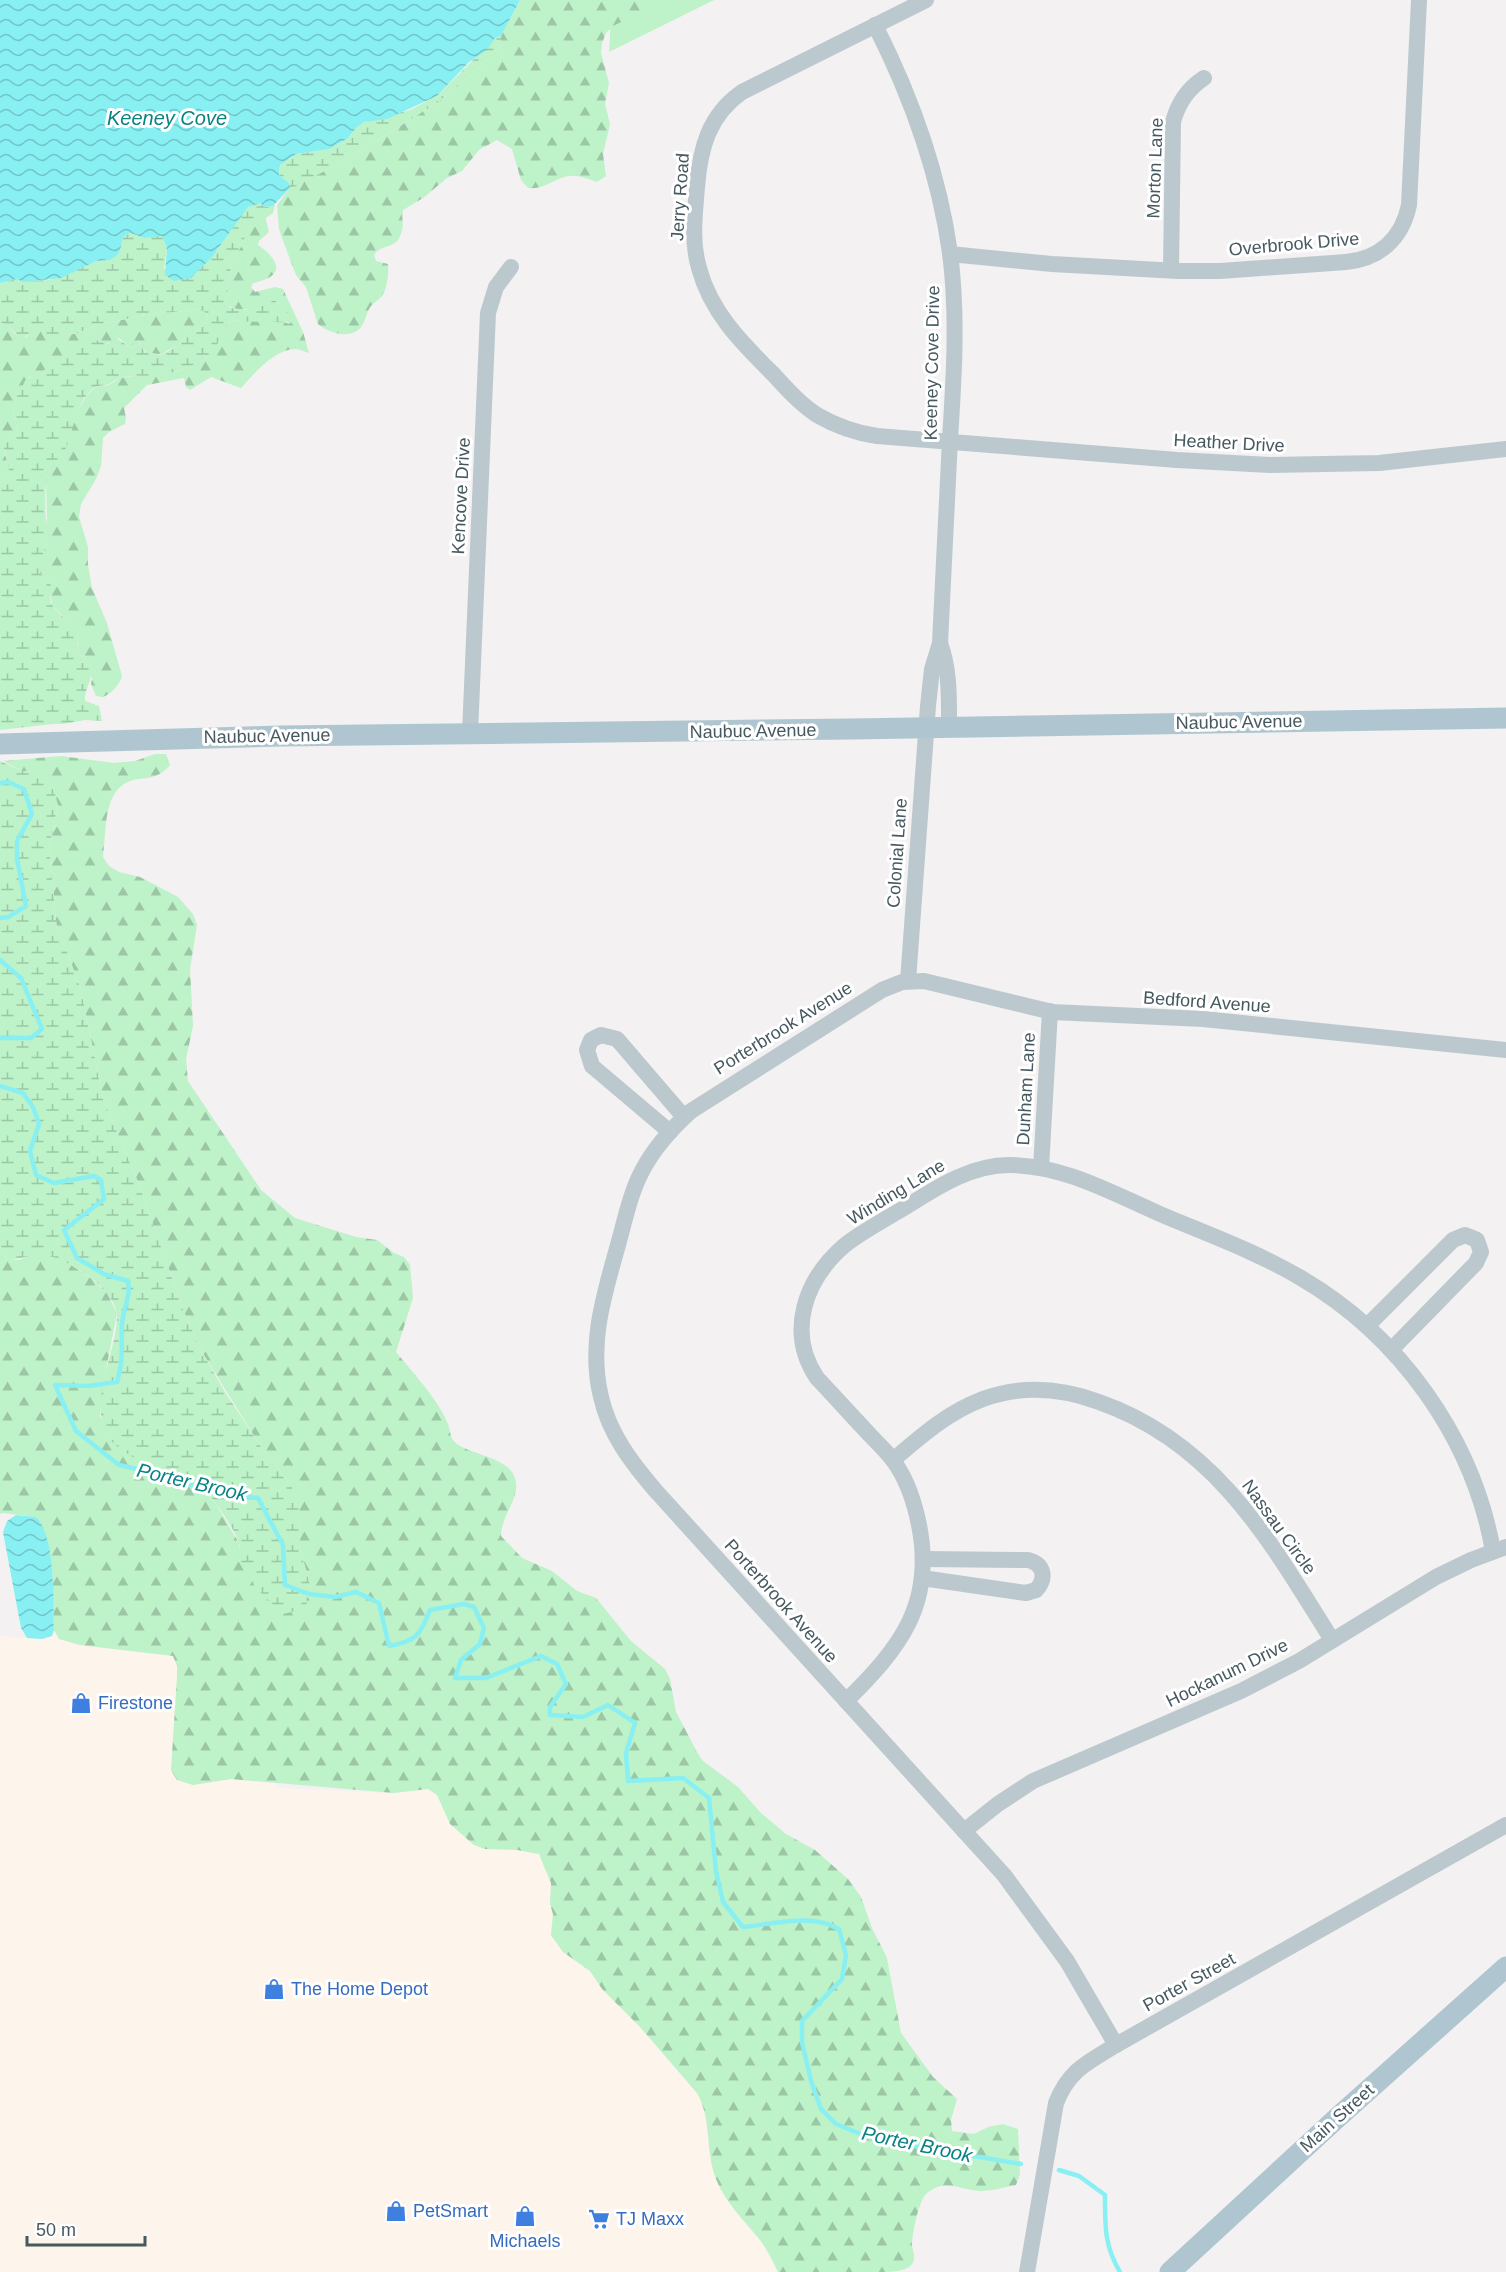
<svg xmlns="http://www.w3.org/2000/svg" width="1506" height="2272" viewBox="0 0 1506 2272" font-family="Arial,sans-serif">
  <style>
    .commercial { fill: #fdf4eb }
    .green { fill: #bef2c8 }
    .forest { fill: url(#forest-firs) }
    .wetland { fill: url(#wetland-marsh) }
    .water { fill: url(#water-waves) }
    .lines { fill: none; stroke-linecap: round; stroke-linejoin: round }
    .stream { stroke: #88f0f2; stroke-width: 4.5 }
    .minor { stroke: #bbc9ce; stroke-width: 16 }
    .major { stroke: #afc6d1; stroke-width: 21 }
    .labels { text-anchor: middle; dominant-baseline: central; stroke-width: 6; stroke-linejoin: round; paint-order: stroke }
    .street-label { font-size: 18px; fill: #475960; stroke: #fff }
    .shop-label { font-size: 18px; fill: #366cbe; stroke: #fff; text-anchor: start }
    .water-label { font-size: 20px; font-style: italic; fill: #088284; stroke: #fff }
  </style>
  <defs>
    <pattern id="forest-firs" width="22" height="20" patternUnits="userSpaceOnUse" patternTransform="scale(1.5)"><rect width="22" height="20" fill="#bef2c8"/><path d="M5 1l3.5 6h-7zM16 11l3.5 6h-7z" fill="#9cc7a6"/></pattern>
    <pattern id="wetland-marsh" width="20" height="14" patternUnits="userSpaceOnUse" patternTransform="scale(1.5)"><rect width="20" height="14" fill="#bef2c8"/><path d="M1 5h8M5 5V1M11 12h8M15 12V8" fill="none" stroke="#9cc7a6"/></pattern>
    <pattern id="water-waves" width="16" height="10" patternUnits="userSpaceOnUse" patternTransform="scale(1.5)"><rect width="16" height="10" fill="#88f0f2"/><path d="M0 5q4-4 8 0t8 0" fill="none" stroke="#71c5c7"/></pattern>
  </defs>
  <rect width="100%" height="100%" fill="#f3f1f1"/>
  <!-- commercial -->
  <polygon class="commercial" points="54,1630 59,1639 79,1645 173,1656 177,1666 177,1677 171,1770 193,1785 231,1779 275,1783 276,1788 394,1793 428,1789 437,1795 450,1824 517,1850 539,1854 551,1883 550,1904 553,1914 551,1935 563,1952 590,1971 602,1989 640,2027 697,2093 702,2102 708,2122 709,2148 733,2209 761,2242 778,2272 0,2272 0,1636 42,1639 52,1636"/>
  <!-- green -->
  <polygon class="green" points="612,0 714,0 609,52"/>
  <!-- forest -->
  <g class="forest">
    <path d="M 520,0 L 670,0 L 651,7 L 613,26 L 606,33 L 602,43 L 601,53 L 609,83 L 605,104 L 610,124 L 603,154 L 606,176 L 597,182 C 588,179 578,175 569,176 C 553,178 546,190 528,188 L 521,180 L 512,149 L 497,140 L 479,150 L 462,171 L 447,178 L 423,198 L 403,210 C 401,217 404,223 402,230 C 398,251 382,242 374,255 L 376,261 L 388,264 C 389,274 387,288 382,296 C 379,300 374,302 371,306 C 366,312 366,321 361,327 C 351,340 328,333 318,324 L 306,287 L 296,275 L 285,246 L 279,229 L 277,205 L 290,188 L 344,161 L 438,102 L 469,77 L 501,45 L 501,36 Z"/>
    <path d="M 265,216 L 269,232 L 259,241 L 258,245 C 281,261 285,277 253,283 L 251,287 L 255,292 L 275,287 L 283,289 L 303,332 L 309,353 C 305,352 300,349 296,349 C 274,349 254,374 241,388 L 211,377 L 190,390 L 186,387 L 184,378 L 147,385 L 124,408 L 126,418 L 125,424 L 109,432 L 103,438 L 101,466 L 96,479 L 81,504 L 79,517 L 88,547 L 88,565 L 92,588 L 107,623 L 122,676 C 120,684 111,694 103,697 L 96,696 L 91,684 L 92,679 L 85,658 L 76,652 C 76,648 80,642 78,638 C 75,630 58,610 52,605 L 49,581 L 39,572 L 38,565 L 46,545 L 45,531 L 47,518 L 46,481 L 48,473 L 50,466 L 64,451 L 73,419 L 87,395 L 96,387 L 109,385 L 120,378 L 141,375 L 163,375 L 181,370 L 207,358 L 223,327 L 232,320 C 251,323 273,318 290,324 L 278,302 C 261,306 239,316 225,303 L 228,293 L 226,286 L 231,278 L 230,263 L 241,247 L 247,230 Z"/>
    <path d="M 201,309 L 207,314 L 208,320 L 200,329 L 188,334 L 177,347 L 168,350 L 162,354 C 151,354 142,353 139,341 L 128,346 L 119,338 L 106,344 L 98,340 L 84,344 L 36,376 L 32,378 L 29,377 L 15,400 L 13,412 L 18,434 L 13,439 L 4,441 C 2,453 10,465 11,478 L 0,483 L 0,323 L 7,325 L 14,333 L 27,337 L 32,330 L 38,328 L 45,335 L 74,334 L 102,324 L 145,315 Z"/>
    <path d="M 155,754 L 166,754 L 170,765 C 161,776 152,778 138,779 C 102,784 107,829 103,857 L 109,866 L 119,872 L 140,877 L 178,897 L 193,914 L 197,925 L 190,969 L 193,1026 L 186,1059 L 188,1081 L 261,1190 L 295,1218 L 356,1237 L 377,1240 L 394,1253 L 404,1257 L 410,1265 L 413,1298 L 396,1352 C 413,1373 438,1399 448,1424 C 451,1432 449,1438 457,1444 C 474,1456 514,1458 516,1483 C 518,1501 501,1516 501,1536 L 522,1558 L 552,1571 L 577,1591 L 596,1598 L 631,1641 L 665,1669 L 670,1679 L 676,1712 L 697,1752 L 703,1761 L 738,1787 L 760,1812 L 786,1834 L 815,1850 L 848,1879 L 861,1897 L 872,1928 L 887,1958 L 901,2033 L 933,2077 L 957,2099 L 951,2120 L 952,2131 L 974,2134 L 988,2127 L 1003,2124 L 1018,2129 L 1020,2174 L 1016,2185 C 1005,2187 992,2191 980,2191 C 959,2190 947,2178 927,2193 C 919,2199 912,2234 912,2245 C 912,2249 915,2254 914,2258 C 913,2271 897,2271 888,2272 L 778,2272 C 773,2261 767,2249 760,2240 C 744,2220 725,2202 716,2179 C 705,2150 712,2119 697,2093 L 640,2027 L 602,1989 L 590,1971 L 563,1952 L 551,1935 L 553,1914 L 550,1904 L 551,1883 L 539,1854 L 517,1850 L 485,1849 L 474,1845 L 450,1824 L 437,1795 L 428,1789 L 394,1793 L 231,1779 L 193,1785 L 177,1780 L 171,1770 L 177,1676 L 177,1666 L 173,1656 L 80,1645 L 59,1639 L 54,1630 L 52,1566 L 36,1517 L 3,1513 L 0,1514 L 0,1251 L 8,1259 L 19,1260 L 30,1255 L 41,1254 L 62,1259 L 92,1279 L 107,1293 L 117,1313 L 105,1375 L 100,1416 L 108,1437 L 124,1451 L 163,1471 L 185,1476 L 203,1488 L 216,1504 L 239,1543 L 242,1564 L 311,1588 L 299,1545 L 301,1523 L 289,1482 L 261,1447 L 202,1352 L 184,1312 L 138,1182 L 103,1099 L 81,990 L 66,949 L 57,930 L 49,847 L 58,805 L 32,772 L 22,771 L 3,761 L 61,756 L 114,763 L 135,761 Z"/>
  </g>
  <!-- wetland -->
  <g class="wetland">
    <polygon points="501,36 501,45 469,77 438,102 344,161 296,186 290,188 286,181 279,175 280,165 296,154 330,149 348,138 356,128 364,122 410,110 437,96 495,38"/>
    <path d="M 261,203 L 264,207 L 275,205 L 273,213 L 247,231 L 241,247 L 230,263 L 231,278 L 226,286 L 228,293 L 225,303 L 231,308 L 247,310 L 255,301 L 275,301 C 279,303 291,316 294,320 L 293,323 C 273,321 252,323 232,320 C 218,329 221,347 208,357 C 200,363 172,374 162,375 C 148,377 134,374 121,378 C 116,379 113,382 109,384 C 105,386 99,385 96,387 C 76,398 74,430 66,448 C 60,459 49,464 47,478 C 43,498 47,521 46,541 C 46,552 38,560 39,571 C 42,577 50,579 51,586 C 53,592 48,599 52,605 C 58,613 77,629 78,639 C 79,643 76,648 76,652 L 89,661 C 95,685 85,682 85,701 L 99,706 L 102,721 L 85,720 L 64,724 L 52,724 L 0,730 L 0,483 L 11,478 L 3,444 L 6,439 L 13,439 L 18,434 L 13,412 L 15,400 L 26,379 C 46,374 79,341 95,340 C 99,340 104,343 108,344 L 115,337 L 128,346 L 138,341 L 144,351 L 160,355 L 177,347 L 188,334 L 200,329 L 208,320 L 207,314 L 201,309 L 145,315 L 102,324 L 74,334 L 46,336 L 38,329 L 23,338 C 14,335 10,324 0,323 L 0,283 L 17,279 L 29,281 L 49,280 L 96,261 L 110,260 L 120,251 L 123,237 L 130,233 L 138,236 L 162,236 L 167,248 L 164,269 L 201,266 L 218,249 L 248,206 Z"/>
    <path d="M 0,761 L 22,771 L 32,772 L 42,777 L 50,784 L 55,794 L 58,805 L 49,847 L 57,930 L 66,949 L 81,990 L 103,1099 L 138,1182 L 184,1312 L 202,1352 L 225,1392 L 261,1447 L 289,1482 L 299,1502 L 301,1523 L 299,1545 L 311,1588 L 305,1609 L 283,1614 C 268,1599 250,1585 242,1566 C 239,1559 241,1550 239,1543 C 235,1530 212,1495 201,1487 C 189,1477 178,1476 164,1471 C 148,1466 115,1450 107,1435 C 88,1400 117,1352 117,1315 C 116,1300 100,1284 88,1276 C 73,1266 61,1257 43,1255 C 31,1253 21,1260 8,1259 L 0,1251 Z"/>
  </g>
  <!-- water -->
  <g class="water">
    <polygon points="0,0 520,0 501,36 495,38 487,50 469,62 437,96 387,119 364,122 356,128 348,138 330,149 296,154 280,165 279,175 289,183 290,188 273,206 264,207 261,203 248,207 212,257 191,278 174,281 165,275 167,248 162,236 145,238 130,233 123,237 120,251 116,256 110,260 96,261 61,278 24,282 17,279 0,283"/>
    <path d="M 16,1515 L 36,1517 C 56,1537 53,1601 54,1630 L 52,1636 L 42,1639 L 27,1638 L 21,1628 L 3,1532 L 7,1521 Z"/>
  </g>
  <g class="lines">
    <!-- stream -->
    <g class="stream">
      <polyline points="0,783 8,782 24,789 32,814 17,841 17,859 26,906 8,917 0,918"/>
      <polyline points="0,960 21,978 42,1029 31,1038 0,1038"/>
      <path d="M 0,1086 L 23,1093 L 33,1107 L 39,1124 L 30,1151 L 36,1175 L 54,1183 L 94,1176 L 101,1180 L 104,1199 L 64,1230 L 77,1258 L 104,1274 L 128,1281 C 131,1297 123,1309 122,1324 C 121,1347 124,1358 117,1382 L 88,1386 L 55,1385 L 76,1431 L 119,1465 L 151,1472 L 208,1490 L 258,1498 L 283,1545 L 285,1585 L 309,1594 L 335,1597 L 356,1592 L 379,1603 L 389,1646 C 417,1641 419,1636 430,1610 L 464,1604 L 474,1607 L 484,1628 L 480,1644 L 461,1660 L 455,1678 L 486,1678 L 541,1656 L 557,1664 L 566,1684 L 550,1707 L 550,1715 L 583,1717 L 608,1705 L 635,1723 L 626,1753 L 628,1781 L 683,1778 L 709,1798 L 716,1871 L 723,1902 L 743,1927 C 773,1924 812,1913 839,1929 L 846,1955 L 842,1979 L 802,2021 L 802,2042 L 811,2081 L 821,2109 L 836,2124 L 873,2139 L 1021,2164"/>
      <path d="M 1059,2170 L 1079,2176 L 1105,2195 C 1105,2224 1104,2246 1120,2272"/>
    </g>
    <!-- minor -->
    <g class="minor">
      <path d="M 926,0 L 742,92 C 709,115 700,148 697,187 C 695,214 691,241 699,268 C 711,313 742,343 774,375 C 787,389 800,404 817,415 C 836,426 856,433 877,436 L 1177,460 L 1270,465 L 1379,463 L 1506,449"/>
      <path d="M 875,25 C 911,96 939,174 950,253 C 958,315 954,377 950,439 C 947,507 943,575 940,643 L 932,669 L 928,706 L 908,981"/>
      <path d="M 950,254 L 1052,264 L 1178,271 L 1220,271 L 1346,262 C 1379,259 1402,239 1409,205 L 1419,0"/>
      <path d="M 1171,270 L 1173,122 C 1178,103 1187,89 1204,78"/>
      <path d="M 940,643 C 950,671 949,698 949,727"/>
      <polyline points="470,733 488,313 496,287 511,267"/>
      <polyline points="670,1132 592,1066 587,1050 591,1040 601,1035 617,1039 684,1117"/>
      <polyline points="1041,1168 1050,1011"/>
      <polyline points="1367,1326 1453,1240 1465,1235 1477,1240 1481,1252 1476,1263 1391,1350"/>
      <path d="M 893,1460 C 921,1436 948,1412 983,1399 C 1021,1385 1061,1388 1099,1402 C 1216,1443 1270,1541 1332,1640"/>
      <path d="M 922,1578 L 1026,1593 L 1036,1590 C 1047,1578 1044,1564 1028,1560 L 923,1559"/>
      <path d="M 846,1701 C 899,1649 935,1605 919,1525 C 915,1505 908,1483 897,1466 C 890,1454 879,1445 870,1435 C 852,1416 835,1397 817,1378 C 786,1332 805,1279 845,1245 C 863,1231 884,1220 904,1208 C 936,1188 970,1165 1009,1165 C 1063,1165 1112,1193 1160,1214 C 1207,1234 1257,1252 1301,1278 C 1400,1336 1473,1438 1493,1551"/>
      <polyline points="964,1831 998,1804 1033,1781 1241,1691 1299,1661 1436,1577 1471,1560 1506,1547"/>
      <path d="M 1116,2045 L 1067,1961 L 1004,1875 L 655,1490 C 631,1462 609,1433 601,1397 C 588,1344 604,1295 618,1245 C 625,1220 630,1194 642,1171 C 654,1148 671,1129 691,1111 L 882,990 L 902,982 L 924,981 L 1052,1012 L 1203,1019 L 1506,1050"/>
      <path d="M 1027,2272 L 1056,2103 C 1069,2070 1088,2062 1116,2045 L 1506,1825"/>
    </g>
    <!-- major -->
    <g class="major">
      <polyline points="0,744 281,736 852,729 1506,718"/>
      <polyline points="1170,2272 1337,2118 1506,1967"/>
    </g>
  </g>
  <!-- icons -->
  <defs>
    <symbol id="shop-bare" viewBox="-9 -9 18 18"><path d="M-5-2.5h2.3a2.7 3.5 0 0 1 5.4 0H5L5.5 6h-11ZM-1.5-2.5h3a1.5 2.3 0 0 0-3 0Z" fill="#3f7fe0" stroke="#fff" stroke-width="2.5" paint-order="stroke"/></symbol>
    <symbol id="supermarket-bare" viewBox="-9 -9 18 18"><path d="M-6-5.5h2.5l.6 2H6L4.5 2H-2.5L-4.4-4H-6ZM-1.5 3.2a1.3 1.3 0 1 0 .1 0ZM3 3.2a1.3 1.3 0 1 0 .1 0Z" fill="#3f7fe0" stroke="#fff" stroke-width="2.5" paint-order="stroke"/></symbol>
  </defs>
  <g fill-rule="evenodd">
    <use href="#shop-bare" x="66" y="1688" width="30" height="30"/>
    <use href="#shop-bare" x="259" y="1974" width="30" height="30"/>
    <use href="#shop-bare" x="381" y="2196" width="30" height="30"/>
    <use href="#shop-bare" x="510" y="2201" width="30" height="30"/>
    <use href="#supermarket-bare" x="584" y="2204" width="30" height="30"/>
  </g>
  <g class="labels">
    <!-- street labels -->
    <g class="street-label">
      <text transform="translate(1155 168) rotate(-88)">Morton Lane</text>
      <text transform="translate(680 197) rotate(-86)">Jerry Road</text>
      <text transform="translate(1294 244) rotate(-5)">Overbrook Drive</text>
      <text transform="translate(932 363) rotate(-89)">Keeney Cove Drive</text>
      <text transform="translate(1229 443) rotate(3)">Heather Drive</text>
      <text transform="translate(461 496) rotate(-87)">Kencove Drive</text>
      <text transform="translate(1239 722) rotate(-1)">Naubuc Avenue</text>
      <text transform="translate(753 731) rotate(-1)">Naubuc Avenue</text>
      <text transform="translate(267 736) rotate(-1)">Naubuc Avenue</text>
      <text transform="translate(897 853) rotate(-86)">Colonial Lane</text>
      <text transform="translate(1207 1002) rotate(4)">Bedford Avenue</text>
      <text transform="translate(783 1028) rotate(-32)">Porterbrook Avenue</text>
      <text transform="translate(1026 1089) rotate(-87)">Dunham Lane</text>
      <text transform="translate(896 1192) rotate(-31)">Winding Lane</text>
      <text transform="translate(1279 1527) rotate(54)">Nassau Circle</text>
      <text transform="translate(781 1601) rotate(48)">Porterbrook Avenue</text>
      <text transform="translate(1227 1673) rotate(-26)">Hockanum Drive</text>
      <text transform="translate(1189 1982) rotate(-29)">Porter Street</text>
      <text transform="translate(1337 2118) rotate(-42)">Main Street</text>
    </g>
    <!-- shop labels -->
    <g class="shop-label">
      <text x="98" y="1703">Firestone</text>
      <text x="291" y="1989">The Home Depot</text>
      <text x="413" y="2211">PetSmart</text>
      <text x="616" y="2219">TJ Maxx</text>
      <text x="525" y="2241" text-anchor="middle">Michaels</text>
    </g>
    <!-- water labels -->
    <g class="water-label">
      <text x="167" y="118">Keeney Cove</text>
      <text transform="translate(192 1482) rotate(13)">Porter Brook</text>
      <text transform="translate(917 2144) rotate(12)">Porter Brook</text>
    </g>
  </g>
  <!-- scale -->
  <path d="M27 2236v9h118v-9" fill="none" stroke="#475960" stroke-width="3"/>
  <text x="36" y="2236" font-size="18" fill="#475960" stroke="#ffffff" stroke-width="4.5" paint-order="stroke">50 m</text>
</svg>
